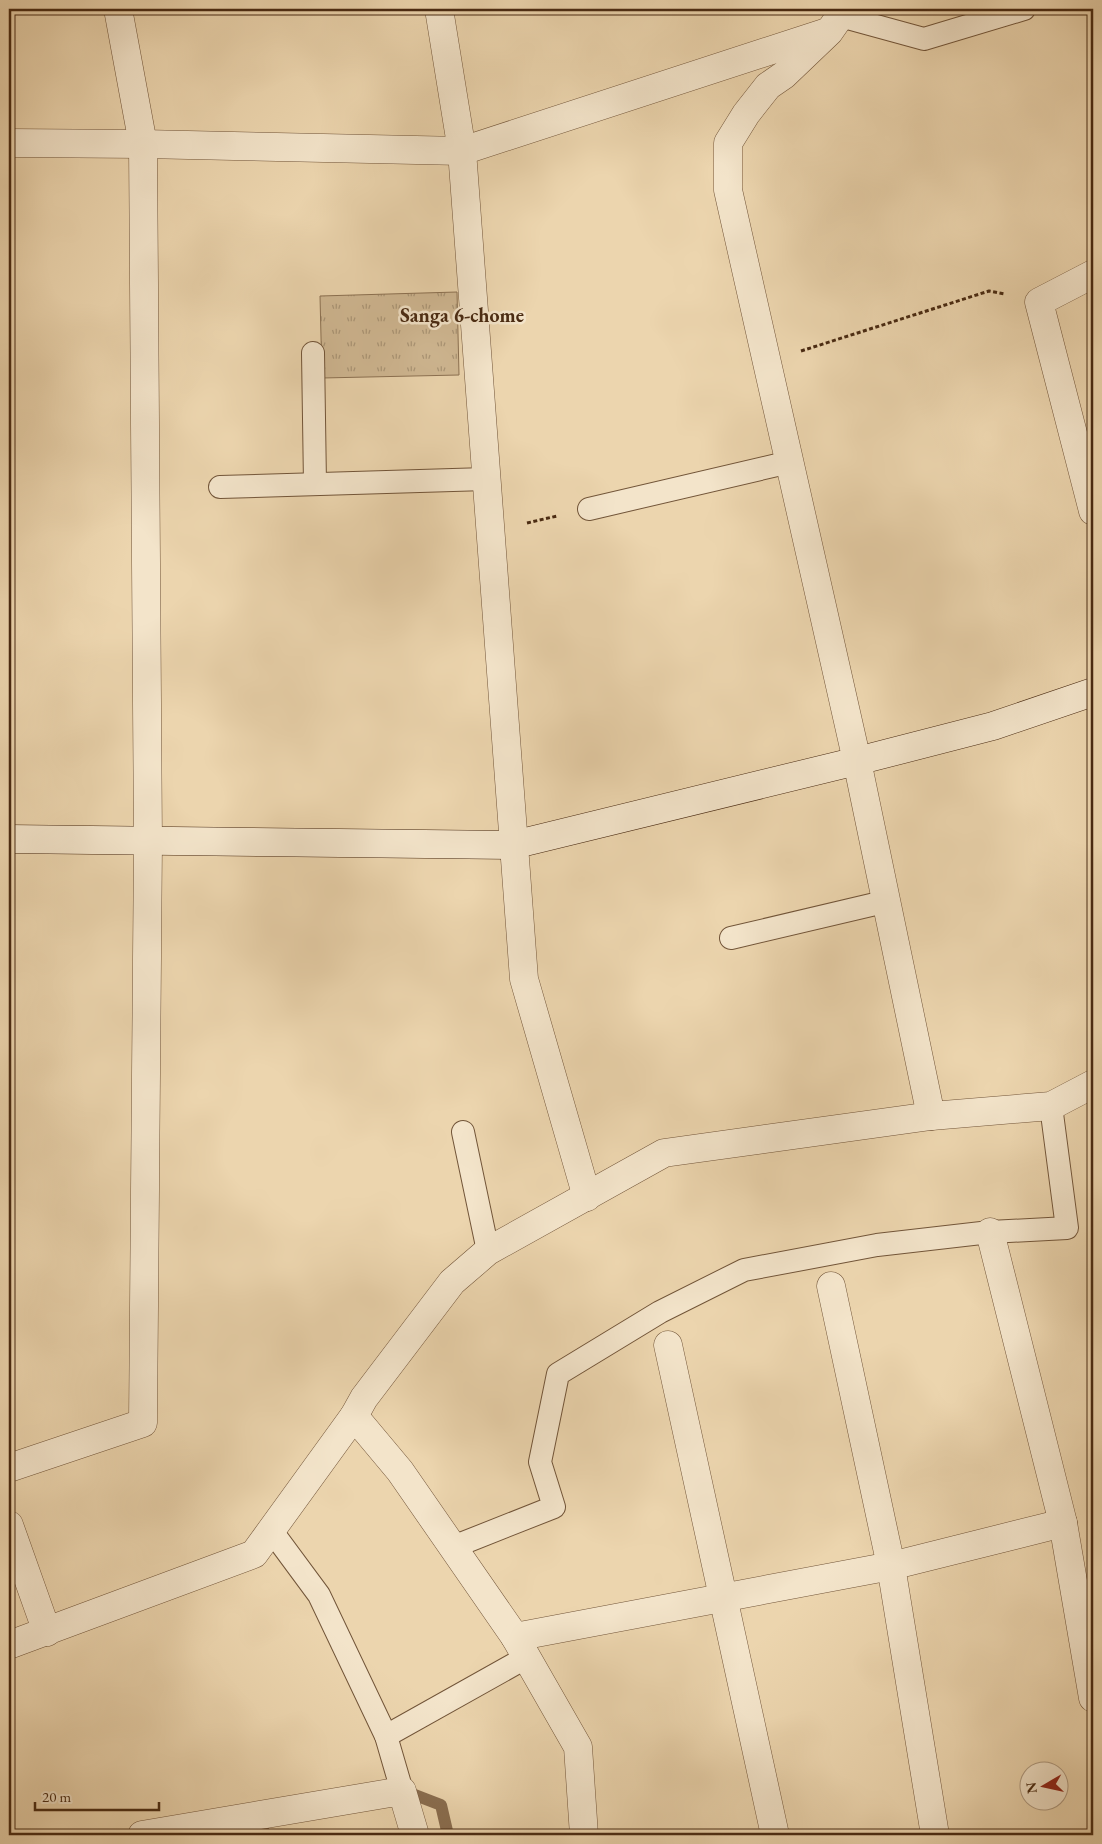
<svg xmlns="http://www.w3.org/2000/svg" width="1102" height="1844" viewBox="0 0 1102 1844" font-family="'EB Garamond',serif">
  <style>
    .grass { fill: url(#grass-tufts); stroke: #8c7152 }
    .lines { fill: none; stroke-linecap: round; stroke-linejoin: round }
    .stream { stroke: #8a6e50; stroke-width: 12 }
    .lane-casing { stroke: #725539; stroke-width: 24 }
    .street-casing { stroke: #725539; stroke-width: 29 }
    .secondary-casing { stroke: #492a12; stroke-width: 29 }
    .path { stroke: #492a12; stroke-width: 3; stroke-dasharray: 4 2.5; stroke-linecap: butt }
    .lane { stroke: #f3e4ca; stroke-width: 22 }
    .street { stroke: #f3e4ca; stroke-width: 28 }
    .secondary { stroke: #f3e4ca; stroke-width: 28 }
    .labels { text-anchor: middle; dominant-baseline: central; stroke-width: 5; stroke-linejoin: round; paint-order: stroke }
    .neighbourhood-label { font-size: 20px; font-weight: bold; fill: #492a12; stroke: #f3e4ca }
  </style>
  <defs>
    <pattern id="grass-tufts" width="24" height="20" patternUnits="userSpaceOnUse" patternTransform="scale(1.25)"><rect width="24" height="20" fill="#d0b893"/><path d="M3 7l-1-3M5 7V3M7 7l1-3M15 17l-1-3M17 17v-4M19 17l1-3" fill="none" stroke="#ab9677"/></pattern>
  </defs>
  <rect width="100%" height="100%" fill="#ecd5ae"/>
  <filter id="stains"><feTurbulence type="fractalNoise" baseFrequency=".004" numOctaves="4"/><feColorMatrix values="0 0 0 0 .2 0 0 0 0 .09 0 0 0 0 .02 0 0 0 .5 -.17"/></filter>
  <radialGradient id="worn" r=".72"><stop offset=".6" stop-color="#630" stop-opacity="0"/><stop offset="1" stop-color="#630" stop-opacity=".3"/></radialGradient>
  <!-- grass -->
  <polygon class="grass" points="457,292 459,375 322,378 320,296"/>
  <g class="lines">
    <!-- stream -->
    <g class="stream">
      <polyline points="402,1797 415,1795 441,1805 448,1835"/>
      <polyline points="228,1835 263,1828"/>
    </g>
    <defs>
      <g id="lane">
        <polyline points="840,16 924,39 1024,9"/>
        <polyline points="313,353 315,484"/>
        <polyline points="220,487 486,479"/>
        <polyline points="589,509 790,462"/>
        <polyline points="731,938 888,901"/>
        <polyline points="463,1132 488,1251"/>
        <polyline points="271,1530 319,1595 386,1736 402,1791"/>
        <polyline points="453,1547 554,1507 540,1462 558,1374 660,1312 744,1270 877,1245 990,1232 1067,1228 1051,1106"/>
        <polyline points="386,1736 527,1657"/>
      </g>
      <g id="street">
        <polyline points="439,9 462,151 524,979 587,1197"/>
        <polyline points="845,9 829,32 784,75 768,86 746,114 728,143 728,190 857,761 931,1116"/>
        <polyline points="9,143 143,144 462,151 824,33"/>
        <polyline points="1093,274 1039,302 1093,511"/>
        <polyline points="990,1232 1063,1523"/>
        <polyline points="831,1286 891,1566 935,1835"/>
        <polyline points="668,1345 775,1835"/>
        <polyline points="354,1416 400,1471 515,1637 578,1747 584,1835"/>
        <polyline points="9,1468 143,1423 148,842 143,144 118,9"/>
        <polyline points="9,1525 47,1632"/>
        <polyline points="515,1637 891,1566 1063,1523 1093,1698"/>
        <polyline points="9,1645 254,1554 354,1416 364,1398 452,1282 488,1251 664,1153 931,1116 1051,1106 1093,1084"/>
        <polyline points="142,1835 402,1791 415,1835"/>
      </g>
      <polyline id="secondary" points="9,839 513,845 857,761 993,726 1093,692"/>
    </defs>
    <!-- lane casing -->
    <use href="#lane" class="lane-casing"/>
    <!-- street casing -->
    <use href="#street" class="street-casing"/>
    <!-- secondary casing -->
    <use href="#secondary" class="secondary-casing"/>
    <!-- path -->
    <g class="path">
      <polyline points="801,351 989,291 1005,294"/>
      <polyline points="527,523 557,516"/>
    </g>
    <!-- lane -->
    <use href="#lane" class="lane"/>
    <!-- street -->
    <use href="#street" class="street"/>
    <!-- secondary -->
    <use href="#secondary" class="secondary"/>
  </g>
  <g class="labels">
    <!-- neighbourhood labels -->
    <g class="neighbourhood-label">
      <text x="462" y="315">Sanga 6-chome</text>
    </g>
  </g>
  <!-- margin -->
  <rect width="1102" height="1844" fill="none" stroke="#ecd5ae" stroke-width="30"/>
  <rect x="10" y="10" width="1082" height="1824" fill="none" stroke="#492a12" stroke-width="2.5"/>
  <rect x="15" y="15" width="1072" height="1814" fill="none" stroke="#492a12"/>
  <!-- north arrow -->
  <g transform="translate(1044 1786) rotate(261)"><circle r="24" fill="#f3e4ca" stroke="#af9a80"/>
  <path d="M0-4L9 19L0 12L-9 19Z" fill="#8f2418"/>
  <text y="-8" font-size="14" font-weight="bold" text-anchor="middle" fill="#492a12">N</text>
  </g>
  <!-- scale -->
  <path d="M35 1802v8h124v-8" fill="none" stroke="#492a12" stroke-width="2.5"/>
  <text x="42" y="1802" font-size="15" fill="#492a12" stroke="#f3e4ca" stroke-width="4" paint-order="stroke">20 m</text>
  <rect width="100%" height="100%" filter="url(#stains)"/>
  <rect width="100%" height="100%" fill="url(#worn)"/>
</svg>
